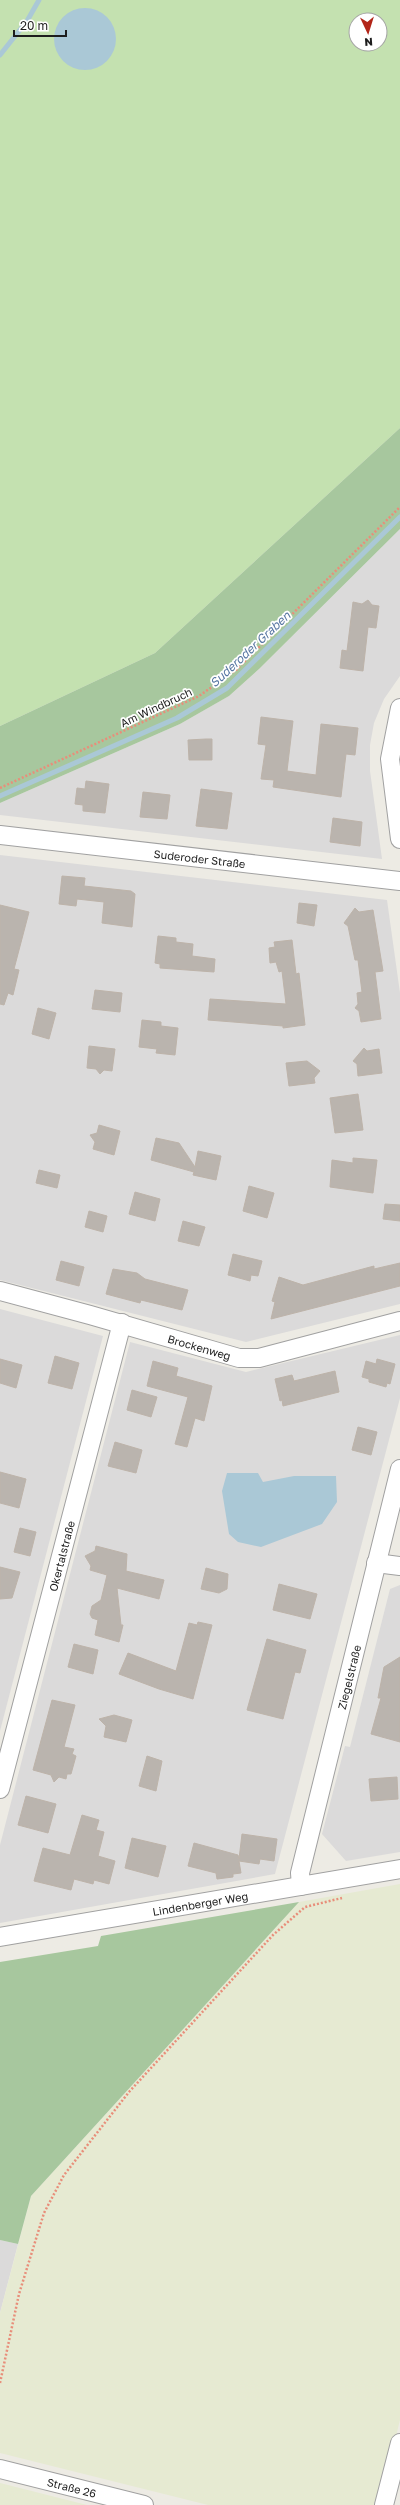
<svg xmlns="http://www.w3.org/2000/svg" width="400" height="2505" viewBox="0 0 400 2505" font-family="'Golos Text',sans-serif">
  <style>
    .residential { fill: #dbdada }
    .farmland { fill: #e6ead2 }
    .grass { fill: #c4e1b0; fill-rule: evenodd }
    .forest { fill: #a7c79e }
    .water { fill: #aac8d6 }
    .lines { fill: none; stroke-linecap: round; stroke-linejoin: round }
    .stream { stroke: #aac8d6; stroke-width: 5 }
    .building { fill: #bab4ae; stroke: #bdb3a9 }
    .minor-casing { stroke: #a1a1a1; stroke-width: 20 }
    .path { stroke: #e88e7a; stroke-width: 2.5; stroke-dasharray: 2 2; stroke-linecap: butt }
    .minor { stroke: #fff; stroke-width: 18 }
    .labels { text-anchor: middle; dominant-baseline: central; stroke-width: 3.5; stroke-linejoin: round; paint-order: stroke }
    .street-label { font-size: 11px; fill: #1d1d1d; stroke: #fff }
    .water-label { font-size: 12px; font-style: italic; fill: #5675a1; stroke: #fff }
  </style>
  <rect width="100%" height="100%" fill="#edebe4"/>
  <!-- residential -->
  <g class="residential">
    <polygon points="400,529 400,676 384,699 374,723 370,745 370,771 382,859 0,815 0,803 180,724 229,696 259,669"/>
    <polygon points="0,855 387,900 400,993 400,1304 246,1342 0,1280"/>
    <polygon points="0,1309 103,1336 0,1731"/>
    <polygon points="400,1335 400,1398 275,1874 0,1923 0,1845 130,1342 246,1372"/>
    <polygon points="400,1585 400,1852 346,1861 322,1834 345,1746 350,1747 390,1589"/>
    <polygon points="0,2240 18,2244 0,2313"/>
  </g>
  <!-- farmland -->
  <g class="farmland">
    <polygon points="400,1884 400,2420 379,2505 208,2505 0,2453 0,2313 31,2196 299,1902"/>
    <polygon points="0,2483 87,2505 0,2505"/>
  </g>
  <!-- grass -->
  <path class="grass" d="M 0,0 L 400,0 L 400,428 L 155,653 L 0,726 ZM 356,20 L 380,20 L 380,44 L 356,44 Z"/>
  <!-- forest -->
  <g class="forest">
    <polygon points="400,428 400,529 259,669 229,696 180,724 0,803 0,726 155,653"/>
    <polygon points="299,1902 31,2196 18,2244 0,2240 0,1962 98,1946 101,1936"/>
  </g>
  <!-- water -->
  <g class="water">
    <circle cx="85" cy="39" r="31"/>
    <polygon points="227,1473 258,1473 263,1482 294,1476 336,1476 337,1502 322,1524 261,1547 238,1542 229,1534 222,1491"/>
  </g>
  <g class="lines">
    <!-- stream -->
    <g class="stream">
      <polyline points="0,55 27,21 39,0"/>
      <polyline points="0,796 177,718 227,688 400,517"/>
    </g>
  </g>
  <!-- building -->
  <g class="building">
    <polygon points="368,600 372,605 379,606 376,628 368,627 363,671 340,668 342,650 347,651 353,602 362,604"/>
    <polygon points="261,717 293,721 287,771 316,775 321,724 358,728 355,755 346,754 341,797 273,787 274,780 261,779 266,745 258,744"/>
    <polygon points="206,739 212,739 212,760 189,760 188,740"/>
    <polygon points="86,781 109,784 105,813 83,811 83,805 75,804 77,788 85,789"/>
    <polygon points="201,789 232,793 227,829 196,826"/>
    <polygon points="143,792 170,795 167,819 140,817"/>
    <polygon points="333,818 362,822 360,846 330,842"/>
    <polygon points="62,876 85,878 84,886 131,891 135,894 132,927 102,923 104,902 77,899 76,906 59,904"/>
    <polygon points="299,903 317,905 314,926 297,923"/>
    <polygon points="0,905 29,912 14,969 19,970 13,995 8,993 4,1005 0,1004"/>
    <polygon points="355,908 359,912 373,910 383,971 375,972 381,1019 361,1022 359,1011 355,1008 358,1004 357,993 362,992 358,960 355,960 348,926 344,923"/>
    <polygon points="158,936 176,938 176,942 193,944 192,956 215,959 214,972 160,968 160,964 155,963"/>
    <polygon points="292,940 296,974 299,973 305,1025 283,1028 283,1026 208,1020 210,999 286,1004 282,971 279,972 276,962 270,963 269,948 275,947 274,942"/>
    <polygon points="95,990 122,993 120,1012 92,1009"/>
    <polygon points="38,1008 56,1013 49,1039 32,1034"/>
    <polygon points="142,1020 161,1022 161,1026 178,1028 175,1055 156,1053 157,1049 139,1047"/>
    <polygon points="89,1046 115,1049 112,1071 104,1070 100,1074 96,1069 87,1068"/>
    <polygon points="364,1048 367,1051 379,1049 382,1073 358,1076 357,1064 353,1061"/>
    <polygon points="307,1061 320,1071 314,1078 315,1083 289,1086 286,1063"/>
    <polygon points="358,1094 363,1130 335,1133 330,1098"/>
    <polygon points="99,1125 120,1131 114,1155 93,1149 95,1142 90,1135 97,1133"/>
    <polygon points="156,1138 179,1143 195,1167 198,1151 221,1156 216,1180 193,1175 194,1172 151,1160"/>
    <polygon points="353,1158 377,1160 373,1193 330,1187 332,1160 353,1163"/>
    <polygon points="39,1170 60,1175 57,1188 36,1183"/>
    <polygon points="249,1186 274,1193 267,1218 243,1211"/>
    <polygon points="135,1192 160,1199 155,1221 129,1214"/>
    <polygon points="385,1204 400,1205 400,1221 383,1219"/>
    <polygon points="89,1211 107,1216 103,1232 85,1227"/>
    <polygon points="183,1221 205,1227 199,1246 178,1241"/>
    <polygon points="233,1254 262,1261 258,1276 251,1275 250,1281 228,1275"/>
    <polygon points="61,1261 84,1267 79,1286 56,1280"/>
    <polygon points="400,1263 400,1286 271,1319 275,1302 272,1301 279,1277 303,1285 374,1266 374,1269"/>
    <polygon points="113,1269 137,1273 145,1279 188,1290 182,1310 141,1300 140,1303 106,1294"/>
    <polygon points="55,1356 79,1363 72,1389 48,1383"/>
    <polygon points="0,1359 22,1365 16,1388 0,1383"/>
    <polygon points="377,1359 395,1364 390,1384 387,1383 386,1387 369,1382 369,1379 362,1377 366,1361 376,1364"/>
    <polygon points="153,1361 178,1368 176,1376 212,1386 204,1421 195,1418 187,1447 175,1444 188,1397 147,1386"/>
    <polygon points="335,1371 339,1392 283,1406 282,1400 280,1401 275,1379 292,1375 294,1381"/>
    <polygon points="132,1390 157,1397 151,1417 127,1410"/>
    <polygon points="358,1427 377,1432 371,1455 352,1450"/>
    <polygon points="115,1442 142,1450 136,1473 108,1466"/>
    <polygon points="0,1472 26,1479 19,1508 0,1503"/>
    <polygon points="20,1528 36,1532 30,1556 14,1552"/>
    <polygon points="96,1546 127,1554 126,1571 164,1580 159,1599 117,1588 121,1625 123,1625 119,1642 95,1635 98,1620 92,1618 90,1614 92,1606 101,1600 107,1575 90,1570 91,1566 85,1556 95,1551"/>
    <polygon points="0,1567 20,1572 12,1598 0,1599"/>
    <polygon points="206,1568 228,1574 227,1589 219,1593 201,1589"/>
    <polygon points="279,1584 317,1594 310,1619 273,1610"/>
    <polygon points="198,1622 212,1625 193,1699 159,1689 119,1674 128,1653 176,1671 189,1623 197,1625"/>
    <polygon points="267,1639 306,1650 300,1673 295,1672 283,1719 247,1710"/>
    <polygon points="74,1644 98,1650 93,1674 68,1667"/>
    <polygon points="400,1657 400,1742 371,1734 381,1698 378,1698 384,1667"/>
    <polygon points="52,1700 75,1705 64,1747 74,1749 72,1754 76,1756 71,1774 67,1774 66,1779 59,1777 54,1782 51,1775 33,1770"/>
    <polygon points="114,1715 132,1720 126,1742 104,1737 106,1726 99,1719"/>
    <polygon points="147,1756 162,1761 156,1791 139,1786"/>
    <polygon points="397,1777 398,1799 371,1801 369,1779"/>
    <polygon points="26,1796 56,1804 48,1833 18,1825"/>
    <polygon points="82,1815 99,1820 96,1830 104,1832 98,1856 115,1861 109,1884 94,1880 93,1884 74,1879 71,1890 34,1881 43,1848 70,1855"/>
    <polygon points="242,1834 277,1839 274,1861 260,1859 259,1864 239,1861 241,1873 233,1874 233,1877 217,1879 216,1873 188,1866 194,1843 238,1855 239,1859"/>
    <polygon points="132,1838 166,1846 158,1877 125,1868"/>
  </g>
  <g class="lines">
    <defs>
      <g id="minor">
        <polyline points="400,708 390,759 400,839"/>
        <path id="s1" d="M 0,835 L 400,881"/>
        <path id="s2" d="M 0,1291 L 90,1315 L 239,1358 L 259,1358 L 400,1321"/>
        <polyline points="376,1563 400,1566"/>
        <path id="s3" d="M 0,1789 L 122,1323"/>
        <path id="s4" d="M 301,1886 L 300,1873 L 400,1469"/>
        <path id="s5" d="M 0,1937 L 400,1869"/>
        <path id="s6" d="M 0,2469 L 144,2505"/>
        <polyline points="384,2505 400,2443"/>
      </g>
    </defs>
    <!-- minor casing -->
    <use href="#minor" class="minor-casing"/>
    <!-- path -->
    <g class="path">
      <polyline points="0,788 199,696 236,670 400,507"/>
      <polyline points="0,2383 19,2294 44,2213 64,2175 129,2092 273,1935 305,1907 342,1898"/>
    </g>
    <!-- minor -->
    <use href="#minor" class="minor"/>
  </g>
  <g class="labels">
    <!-- street labels -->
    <g class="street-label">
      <text transform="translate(156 707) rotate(-25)">Am Windbruch</text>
      <text stroke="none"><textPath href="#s1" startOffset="201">Suderoder Straße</textPath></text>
      <text stroke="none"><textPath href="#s2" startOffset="207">Brockenweg</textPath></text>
      <text stroke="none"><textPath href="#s3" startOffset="241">Okertalstraße</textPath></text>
      <text stroke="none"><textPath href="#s4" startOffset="215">Ziegelstraße</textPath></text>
      <text stroke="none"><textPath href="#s5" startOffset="203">Lindenberger Weg</textPath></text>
      <text stroke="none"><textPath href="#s6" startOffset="74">Straße 26</textPath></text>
    </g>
    <!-- water labels -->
    <g class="water-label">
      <text transform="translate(250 649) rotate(-43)">Suderoder Graben</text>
    </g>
  </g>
  <!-- north arrow -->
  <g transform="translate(368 32) rotate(176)"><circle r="19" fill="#ffffff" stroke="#a5a5a5"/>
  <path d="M0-3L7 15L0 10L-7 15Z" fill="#b22518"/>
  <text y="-6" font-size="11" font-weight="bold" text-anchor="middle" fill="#1d1d1d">N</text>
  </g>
  <!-- scale -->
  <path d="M14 30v6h52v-6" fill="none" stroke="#1d1d1d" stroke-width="2"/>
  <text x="20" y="30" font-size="12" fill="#1d1d1d" stroke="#ffffff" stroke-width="3" paint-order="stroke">20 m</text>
</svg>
